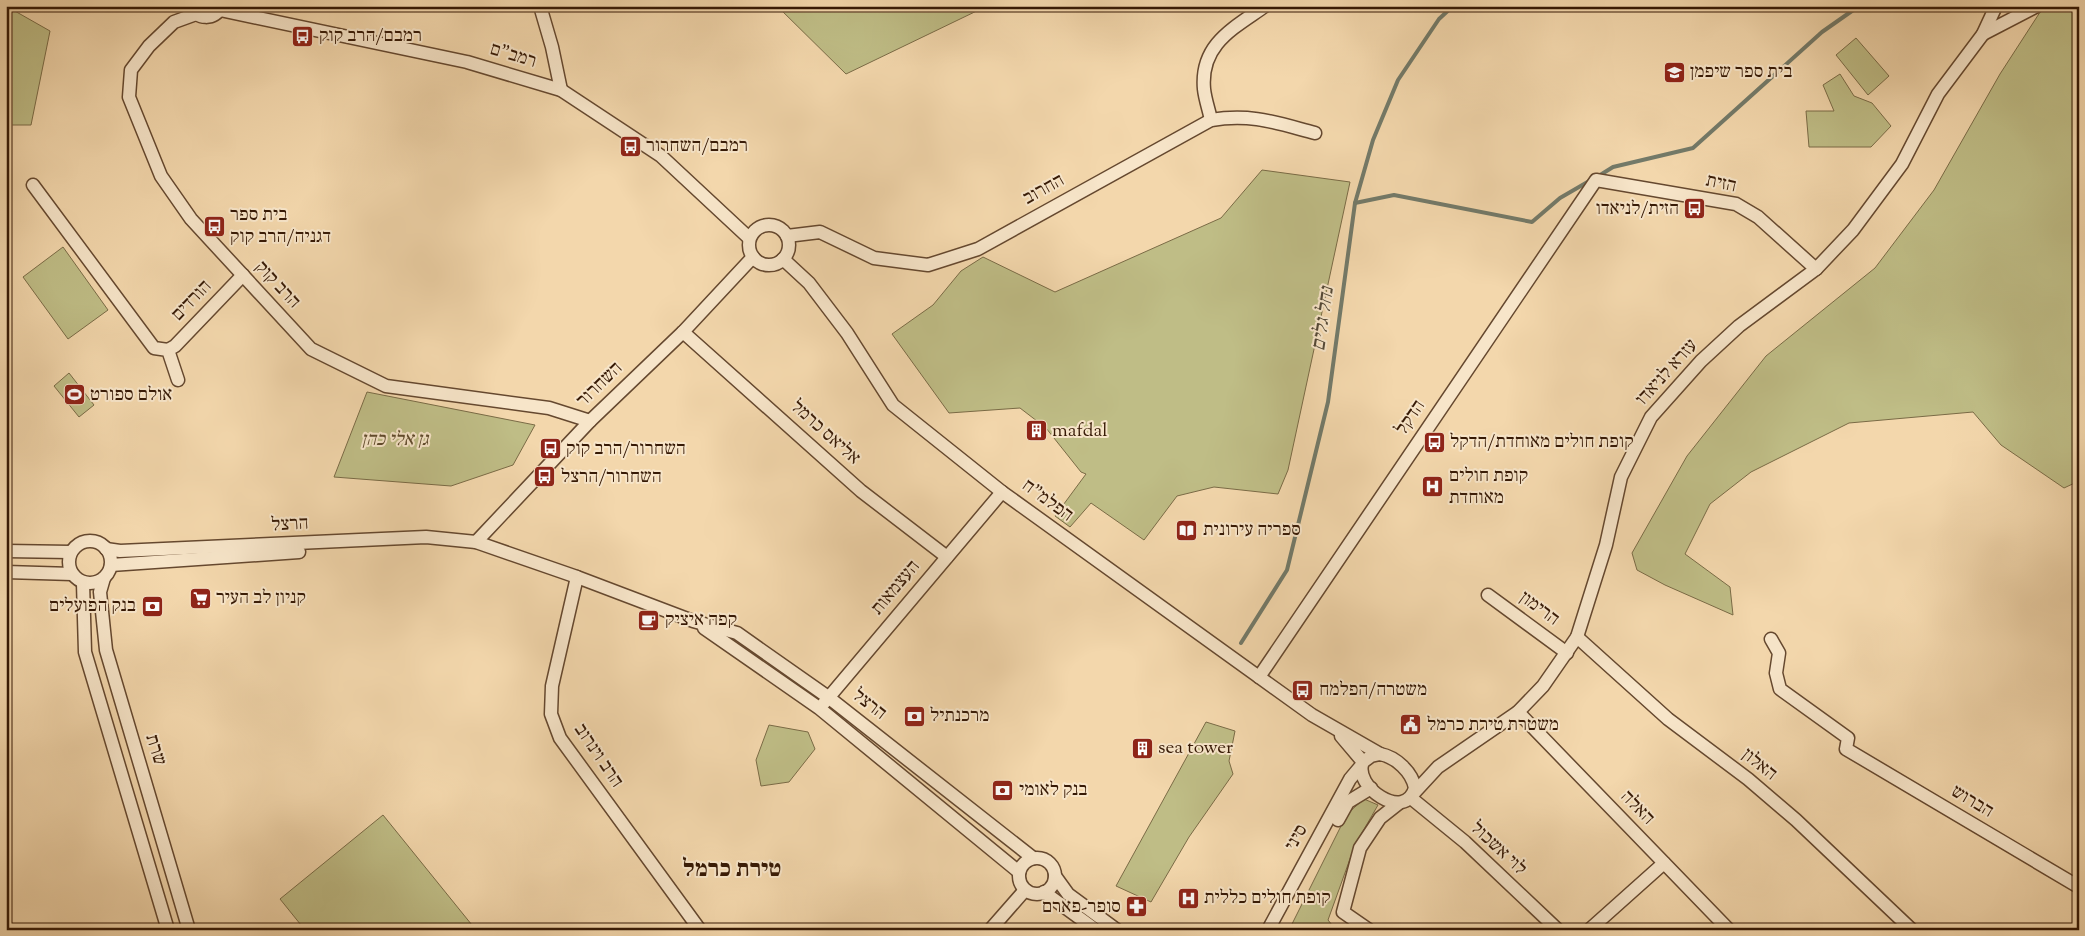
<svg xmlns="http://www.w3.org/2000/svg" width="2085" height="936" viewBox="0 0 2085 936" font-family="'Sorts Mill Goudy','Frank Ruhl Libre',serif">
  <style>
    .green { fill: #bfbd86; stroke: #7a6b46 }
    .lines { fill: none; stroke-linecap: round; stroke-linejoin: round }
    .stream { stroke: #737a69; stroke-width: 4 }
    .minor-casing { stroke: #65482f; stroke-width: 15 }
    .minor { stroke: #f7e5c9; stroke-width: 12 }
    .labels { text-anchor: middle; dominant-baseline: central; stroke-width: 4; stroke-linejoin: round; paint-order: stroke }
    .poi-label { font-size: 19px; fill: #361905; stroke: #f7e5c9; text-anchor: start }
    .street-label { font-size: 19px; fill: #361905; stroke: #f7e5c9 }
    .park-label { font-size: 19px; font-style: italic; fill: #5f4a2c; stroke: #f7e5c9 }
    .water-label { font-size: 20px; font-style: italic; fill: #544937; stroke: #f7e5c9 }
    .district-label { font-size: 24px; font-weight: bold; fill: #361905; stroke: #f7e5c9 }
  </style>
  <rect width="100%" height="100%" fill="#f3d7ac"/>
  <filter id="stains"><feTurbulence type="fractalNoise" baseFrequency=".004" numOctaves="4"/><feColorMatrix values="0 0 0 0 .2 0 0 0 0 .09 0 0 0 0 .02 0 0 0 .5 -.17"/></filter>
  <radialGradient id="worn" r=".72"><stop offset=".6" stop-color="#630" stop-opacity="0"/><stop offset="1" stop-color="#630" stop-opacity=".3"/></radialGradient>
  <!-- green -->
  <g class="green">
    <polygon points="6,6 50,31 31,125 6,125"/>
    <polygon points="777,6 987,6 846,74"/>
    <polygon points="2044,6 2079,6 2079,481 2064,488 2001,445 1973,412 1849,423 1751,472 1710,504 1685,554 1730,587 1733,615 1665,585 1637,570 1632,553 1687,456 1766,356 1875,268 1934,190 2000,74"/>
    <polygon points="1856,38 1889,76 1868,95 1836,55"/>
    <polygon points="1840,74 1854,96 1872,103 1891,126 1871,147 1809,147 1806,111 1834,111 1823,85"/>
    <polygon points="1262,170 1350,182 1288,470 1278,494 1214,487 1177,496 1144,540 1091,503 1070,527 1055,516 1086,474 1081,472 1046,428 1020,408 949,413 892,334 933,305 961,271 983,257 1055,292 1221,218"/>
    <polygon points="63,247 108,310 68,339 23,277"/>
    <polygon points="69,373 94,405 79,417 54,386"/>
    <polygon points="367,392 535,425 513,465 451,486 334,477"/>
    <polygon points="1206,722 1235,731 1229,761 1233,774 1189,837 1151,902 1116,886"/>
    <polygon points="769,725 808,732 815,749 789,782 761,786 756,760"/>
    <polygon points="1364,799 1378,805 1355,845 1328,920 1336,930 1289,930 1347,814"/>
    <polygon points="383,815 476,930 305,930 280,899"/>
  </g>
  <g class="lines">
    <!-- stream -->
    <g class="stream">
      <polyline points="1597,177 1613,167 1693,148 1822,32 1859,6"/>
      <polyline points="1355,203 1394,195 1532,222 1560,198 1591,180"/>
      <polyline points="1241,643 1287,570 1328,402 1355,203 1373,140 1398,80 1439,19 1453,6"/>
    </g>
    <defs>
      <g id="minor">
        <path d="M 190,6 C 197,20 214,21 222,6"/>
        <polyline points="540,6 552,47 561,90"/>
        <polyline points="220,10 467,62 561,90 661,156 749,238"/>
        <polyline points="196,14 174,22 149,46 131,70 129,97 161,176 191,219 311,349 386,386 549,408 590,421"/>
        <polyline points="1983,34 2037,6"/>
        <path d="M 1211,120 C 1209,110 1205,99 1204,89 C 1200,44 1234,28 1265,6"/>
        <polyline points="33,185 154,348 168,350 178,380"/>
        <circle cx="769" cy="245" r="20"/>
        <path d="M 787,236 L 820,232 L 874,258 L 928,265 L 978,249 L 1211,120 C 1251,113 1277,123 1315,133"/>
        <polyline points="783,259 809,283 847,333 893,405 1002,492 1259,677 1312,715 1380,754"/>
        <polyline points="683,332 861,491 947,557"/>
        <polyline points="168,350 175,346 243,275"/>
        <circle cx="90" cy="562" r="21"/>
        <polyline points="476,542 590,421 683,332 753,257"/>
        <polyline points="106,549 120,551 426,537 476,542 577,577 693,621 737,633 828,697 1033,858"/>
        <polyline points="6,551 71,552"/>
        <polyline points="111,565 299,552"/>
        <polyline points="6,572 72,574"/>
        <polyline points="577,577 552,686 551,714 560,738 700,930"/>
        <polyline points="104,578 100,592 106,650 189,930"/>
        <polyline points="83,583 85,652 168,930"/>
        <polyline points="1488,595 1567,653"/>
        <polyline points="704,628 819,708 1019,872"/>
        <polyline points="1577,637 1668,719 1748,779 1796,820 1912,930"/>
        <polyline points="1771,639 1779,653 1776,673 1780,689 1848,738 1846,749 2079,887"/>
        <polyline points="1259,677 1596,180 1736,204 1758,217 1816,269"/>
        <polyline points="824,703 1002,492"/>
        <polyline points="1518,712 1729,930"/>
        <polyline points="1341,736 1363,762"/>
        <path d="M 1380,754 C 1396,757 1412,772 1415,788 C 1405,823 1352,786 1363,762 L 1371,756 Z"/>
        <polyline points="1414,793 1438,767 1518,712 1543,686 1577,637 1606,545 1621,477 1651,417 1701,361 1739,326 1816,269 1853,230 1902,164 1938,94 1983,34 1996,6"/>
        <polyline points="1411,798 1465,842 1558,930"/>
        <polyline points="1338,820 1348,802 1371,788"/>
        <circle cx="1037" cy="876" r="18"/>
        <polyline points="1055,876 1068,894 1117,930"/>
        <polyline points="1044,892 1096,930"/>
        <polyline points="990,930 1025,890"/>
        <polyline points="1268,930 1350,779 1361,766"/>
        <polyline points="1369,930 1343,912 1360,848 1380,818 1399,803"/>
        <polyline points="1589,930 1664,863"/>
      </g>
    </defs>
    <!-- minor casing -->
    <use href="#minor" class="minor-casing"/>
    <!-- minor -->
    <use href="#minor" class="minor"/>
  </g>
  <!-- icons -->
  <defs>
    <symbol id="bus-square" viewBox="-11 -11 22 22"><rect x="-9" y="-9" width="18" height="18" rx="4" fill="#8f2418" stroke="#f7e5c9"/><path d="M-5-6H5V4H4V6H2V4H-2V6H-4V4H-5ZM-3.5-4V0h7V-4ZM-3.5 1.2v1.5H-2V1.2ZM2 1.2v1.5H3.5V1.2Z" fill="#fff"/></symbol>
    <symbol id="school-square" viewBox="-11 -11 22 22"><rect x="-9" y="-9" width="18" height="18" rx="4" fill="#8f2418" stroke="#f7e5c9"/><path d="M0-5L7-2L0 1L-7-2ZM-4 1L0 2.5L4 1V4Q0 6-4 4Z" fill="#fff"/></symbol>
    <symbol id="stadium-square" viewBox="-11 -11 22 22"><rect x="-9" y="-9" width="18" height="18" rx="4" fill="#8f2418" stroke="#f7e5c9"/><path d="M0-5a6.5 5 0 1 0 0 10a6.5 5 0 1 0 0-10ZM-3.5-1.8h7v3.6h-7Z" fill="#fff"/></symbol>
    <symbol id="building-square" viewBox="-11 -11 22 22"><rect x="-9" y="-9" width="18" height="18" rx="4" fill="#8f2418" stroke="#f7e5c9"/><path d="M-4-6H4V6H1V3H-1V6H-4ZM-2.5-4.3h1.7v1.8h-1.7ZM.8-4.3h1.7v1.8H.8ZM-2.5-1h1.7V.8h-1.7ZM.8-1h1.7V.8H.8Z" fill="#fff"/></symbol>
    <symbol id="hospital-square" viewBox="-11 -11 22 22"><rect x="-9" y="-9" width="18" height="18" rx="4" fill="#8f2418" stroke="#f7e5c9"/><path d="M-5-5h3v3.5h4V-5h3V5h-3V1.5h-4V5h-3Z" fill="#fff"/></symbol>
    <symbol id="library-square" viewBox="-11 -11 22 22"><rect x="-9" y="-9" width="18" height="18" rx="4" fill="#8f2418" stroke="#f7e5c9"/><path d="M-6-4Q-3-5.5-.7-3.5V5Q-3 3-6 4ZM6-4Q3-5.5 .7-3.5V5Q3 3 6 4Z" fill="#fff"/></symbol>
    <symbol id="supermarket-square" viewBox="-11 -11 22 22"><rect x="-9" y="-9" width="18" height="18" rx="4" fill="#8f2418" stroke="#f7e5c9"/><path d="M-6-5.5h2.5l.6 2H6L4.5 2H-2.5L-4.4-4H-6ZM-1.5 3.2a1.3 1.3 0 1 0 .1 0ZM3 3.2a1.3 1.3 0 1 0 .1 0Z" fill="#fff"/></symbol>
    <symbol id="bank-square" viewBox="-11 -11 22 22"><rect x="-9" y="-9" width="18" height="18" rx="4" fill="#8f2418" stroke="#f7e5c9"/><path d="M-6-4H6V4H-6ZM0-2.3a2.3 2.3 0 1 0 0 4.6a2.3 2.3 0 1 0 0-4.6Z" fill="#fff"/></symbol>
    <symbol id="cafe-square" viewBox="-11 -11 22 22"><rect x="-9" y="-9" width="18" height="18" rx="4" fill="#8f2418" stroke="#f7e5c9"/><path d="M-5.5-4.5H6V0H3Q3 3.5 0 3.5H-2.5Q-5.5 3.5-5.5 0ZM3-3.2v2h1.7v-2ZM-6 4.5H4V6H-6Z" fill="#fff"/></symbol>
    <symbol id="civic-square" viewBox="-11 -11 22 22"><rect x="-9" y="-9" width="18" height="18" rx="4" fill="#8f2418" stroke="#f7e5c9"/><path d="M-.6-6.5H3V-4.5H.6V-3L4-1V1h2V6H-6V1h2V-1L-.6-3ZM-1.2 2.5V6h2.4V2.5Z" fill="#fff"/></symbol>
    <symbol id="pharmacy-square" viewBox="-11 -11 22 22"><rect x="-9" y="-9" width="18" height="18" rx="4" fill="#8f2418" stroke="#f7e5c9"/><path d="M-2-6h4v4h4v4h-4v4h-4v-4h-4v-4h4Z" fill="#fff"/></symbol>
  </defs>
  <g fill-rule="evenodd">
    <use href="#bus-square" x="290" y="24" width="25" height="25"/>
    <use href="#school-square" x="1662" y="60" width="25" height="25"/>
    <use href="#bus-square" x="618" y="134" width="25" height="25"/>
    <use href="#bus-square" x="1682" y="196" width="25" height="25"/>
    <use href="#bus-square" x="202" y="214" width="25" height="25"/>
    <use href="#stadium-square" x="62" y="382" width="25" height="25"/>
    <use href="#building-square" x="1024" y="418" width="25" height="25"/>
    <use href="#bus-square" x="1422" y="430" width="25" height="25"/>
    <use href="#bus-square" x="538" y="436" width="25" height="25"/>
    <use href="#bus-square" x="532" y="464" width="25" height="25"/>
    <use href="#hospital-square" x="1420" y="474" width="25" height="25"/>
    <use href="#library-square" x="1174" y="518" width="25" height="25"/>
    <use href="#supermarket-square" x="188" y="586" width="25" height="25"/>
    <use href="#bank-square" x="140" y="594" width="25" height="25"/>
    <use href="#cafe-square" x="636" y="608" width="25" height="25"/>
    <use href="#bus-square" x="1290" y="678" width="25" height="25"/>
    <use href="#bank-square" x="902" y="704" width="25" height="25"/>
    <use href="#civic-square" x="1398" y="712" width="25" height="25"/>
    <use href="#building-square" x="1130" y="736" width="25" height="25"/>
    <use href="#bank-square" x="990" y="778" width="25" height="25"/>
    <use href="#hospital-square" x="1176" y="886" width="25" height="25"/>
    <use href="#pharmacy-square" x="1124" y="894" width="25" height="25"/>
  </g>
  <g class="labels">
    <!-- poi labels -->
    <g class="poi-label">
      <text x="319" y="36">רמבם/הרב קוק</text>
      <text x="1690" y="72">בית ספר שיפמן</text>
      <text x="646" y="146">רמבם/השחרור</text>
      <text x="1679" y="209" text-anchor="end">הזית/לניאדו</text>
      <text x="230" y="215">בית ספר<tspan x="230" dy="22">דגניה/הרב קוק</tspan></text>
      <text x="90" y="395">אולם ספורט</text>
      <text x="1052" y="431">mafdal</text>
      <text x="1450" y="442">קופת חולים מאוחדת/הדקל</text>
      <text x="566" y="449">השחרור/הרב קוק</text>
      <text x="1449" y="476">קופת חולים<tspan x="1449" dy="22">מאוחדת</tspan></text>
      <text x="561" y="477">השחרור/הרצל</text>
      <text x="1203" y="530">ספריה עירונית</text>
      <text x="216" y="598">קניון לב העיר</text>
      <text x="136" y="606" text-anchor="end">בנק הפועלים</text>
      <text x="665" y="620">קפה איציק</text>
      <text x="1319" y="690">משטרה/הפלמח</text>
      <text x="930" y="716">מרכנתיל</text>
      <text x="1427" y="725">משטרת טירת כרמל</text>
      <text x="1158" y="748">sea tower</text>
      <text x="1019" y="790">בנק לאומי</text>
      <text x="1204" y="898">קופת חולים כללית</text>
      <text x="1121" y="907" text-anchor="end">סופר-פארם</text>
    </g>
    <!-- street labels -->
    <g class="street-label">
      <text transform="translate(513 56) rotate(17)">רמב"ם</text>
      <text transform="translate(1721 184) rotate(12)">הזית</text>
      <text transform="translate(1044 190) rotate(-29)">החרוב</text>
      <text transform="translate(277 285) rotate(47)">הרב קוק</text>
      <text transform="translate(192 301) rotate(-46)">הורדים</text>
      <text transform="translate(1667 373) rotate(-48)">עזרא לניאדו</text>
      <text transform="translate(600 385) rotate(-44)">השחרור</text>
      <text transform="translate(1411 418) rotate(-56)">הדקל</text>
      <text transform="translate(825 433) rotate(42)">אליאס כרמל</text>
      <text transform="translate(1047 501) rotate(36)">הפלמ"ח</text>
      <text transform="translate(290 525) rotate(-3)">הרצל</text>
      <text transform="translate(896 588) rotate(-50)">העצמאות</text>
      <text transform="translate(1539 609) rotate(36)">הרימון</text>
      <text transform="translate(869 705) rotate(38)">הרצל</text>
      <text transform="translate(155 750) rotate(73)">שרת</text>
      <text transform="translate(598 756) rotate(56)">הרב וינרוב</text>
      <text transform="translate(1759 765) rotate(39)">האלון</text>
      <text transform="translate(1972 802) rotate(31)">הברוש</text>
      <text transform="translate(1637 808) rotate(46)">האלה</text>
      <text transform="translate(1297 838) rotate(-61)">סיני</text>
      <text transform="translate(1498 849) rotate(43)">לוי אשכול</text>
    </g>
    <!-- park labels -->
    <g class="park-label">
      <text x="395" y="440">גן אלי כהן</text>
    </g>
    <!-- water labels -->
    <g class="water-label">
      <text transform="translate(1324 319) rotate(-82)">נחל גלים</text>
    </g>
    <!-- district labels -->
    <g class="district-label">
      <text x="732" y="870">טירת כרמל</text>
    </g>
  </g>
  <!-- margin -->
  <rect width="2085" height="936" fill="none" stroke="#f3d7ac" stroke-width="25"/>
  <rect x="8" y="8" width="2070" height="921" fill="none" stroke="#361905" stroke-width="2.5"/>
  <rect x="12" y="12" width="2060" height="911" fill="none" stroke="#361905"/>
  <rect width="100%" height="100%" filter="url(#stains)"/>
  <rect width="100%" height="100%" fill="url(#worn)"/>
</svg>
